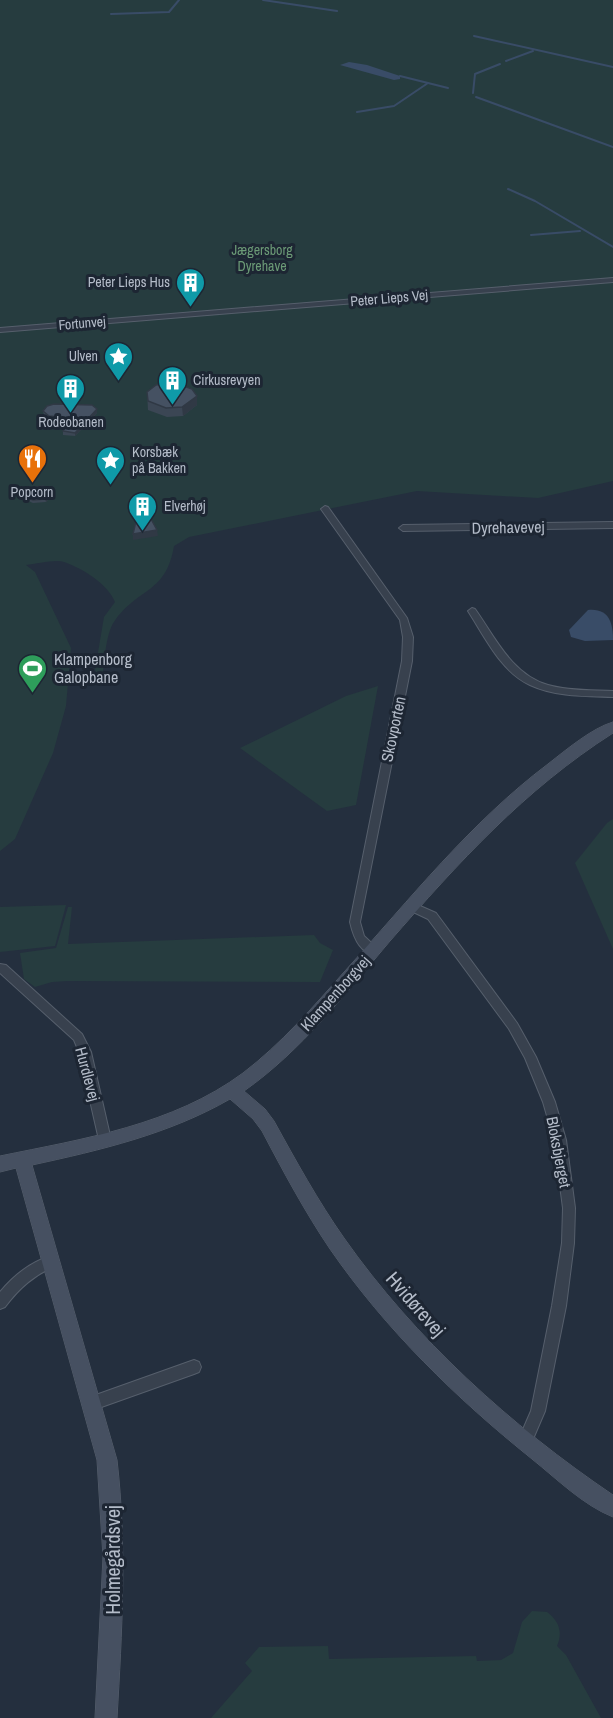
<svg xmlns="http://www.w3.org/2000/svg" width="613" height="1718" viewBox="0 0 613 1718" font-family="'Archivo Narrow',sans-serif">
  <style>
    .green { fill: #263c3f }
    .water { fill: #394c67 }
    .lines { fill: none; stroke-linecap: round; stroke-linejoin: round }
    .stream { stroke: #394c67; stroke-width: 2 }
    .street-casing { stroke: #565f6c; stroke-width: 2 }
    .secondary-casing { stroke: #565f6c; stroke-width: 1 }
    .street { fill: #38414e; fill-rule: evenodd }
    .secondary { fill: #465061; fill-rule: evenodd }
    .wall { fill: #3b4654 }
    .shaded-wall { fill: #303945 }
    .building { fill: #455162; stroke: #303945; stroke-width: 1.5 }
    .labels { text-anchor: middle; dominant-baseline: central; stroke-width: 6; stroke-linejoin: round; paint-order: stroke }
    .far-park-label { font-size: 14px; fill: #6b9a76; stroke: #1d2633 }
    .far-poi-label { font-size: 14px; fill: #b4bcc9; stroke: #1d2633; text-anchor: start }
    .far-street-label { font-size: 14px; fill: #b4bcc9; stroke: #1d2633 }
    .street-label { font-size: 16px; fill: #b4bcc9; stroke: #1d2633 }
    .poi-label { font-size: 16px; fill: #b4bcc9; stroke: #1d2633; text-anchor: start }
    .near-street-label { font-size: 20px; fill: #b4bcc9; stroke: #1d2633 }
  </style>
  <rect width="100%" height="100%" fill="#242f3e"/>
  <!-- green -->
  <g class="green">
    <path d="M 0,0 L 613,0 L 613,481 L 538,498 L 417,491 L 189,537 L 174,546 C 166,593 140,587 116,619 C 106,631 105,657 103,672 L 98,676 L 95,670 L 104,617 L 115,602 C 108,584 82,568 64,562 C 55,559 37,564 26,565 L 35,572 L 71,648 L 66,706 L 53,753 L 15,839 L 0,851 Z"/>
    <polygon points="378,686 356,805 327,811 240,748 346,696"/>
    <polygon points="613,819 613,949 575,863 607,823"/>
    <polygon points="66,905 55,946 0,952 0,907"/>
    <polygon points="68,907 72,907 68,944 314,935 320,943 333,950 320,982 67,981 52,982 35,987 24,979 20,953 56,948"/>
    <path d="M 532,1611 L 547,1612 C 559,1621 563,1632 557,1646 L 566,1655 L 601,1718 L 211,1718 L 252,1671 L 245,1663 L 259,1647 L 328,1646 L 329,1659 L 476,1656 L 477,1661 L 501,1660 L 513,1653 L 522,1622 Z"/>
  </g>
  <!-- water -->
  <g class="water">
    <polygon points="349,62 367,65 400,76 400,79 394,80 340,65"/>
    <path d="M 588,610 C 609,608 613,623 613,640 L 585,641 L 571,637 L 569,630 Z"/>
  </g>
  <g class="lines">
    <!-- stream -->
    <g class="stream">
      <polyline points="263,0 337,11"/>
      <polyline points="111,14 169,12 179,0"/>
      <polyline points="474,36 613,67"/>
      <polyline points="506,61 533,51"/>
      <polyline points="400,76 448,88"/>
      <polyline points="473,93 475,74 500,64"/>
      <polyline points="476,97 613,147"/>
      <polyline points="357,112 394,106 428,83"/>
      <polyline points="508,189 535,201 613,247"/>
      <polyline points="531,235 580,231"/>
    </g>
    <defs>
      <g id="street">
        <polygon points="613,278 613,282 0,332 0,328"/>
        <path d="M 325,506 L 328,507 L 407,618 L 413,637 L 412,661 L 360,922 L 364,936 L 379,950 L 377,953 C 360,956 353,935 350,922 L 402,661 L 403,637 L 400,620 L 321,509 Z"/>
        <polygon points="613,522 613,528 403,531 399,528 403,525"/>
        <path d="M 472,608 L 475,609 C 495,637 512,675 548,685 C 569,691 592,690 613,691 L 613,697 C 586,696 556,697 530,685 C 501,672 485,637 468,611 Z"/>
        <polygon points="411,902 436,913 517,1023 536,1057 555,1102 566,1140 575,1208 574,1243 566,1306 545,1411 530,1446 525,1448 520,1446 518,1441 531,1411 552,1306 562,1243 563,1208 554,1140 543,1102 525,1058 509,1029 428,919 407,909 406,906 407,903"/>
        <polygon points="0,964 6,965 82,1034 91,1052 111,1140 109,1144 105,1145 101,1144 99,1140 79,1052 74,1040 0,973"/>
        <path d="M 52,1255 L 57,1257 L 58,1261 L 57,1265 C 34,1275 19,1288 5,1307 L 0,1309 L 0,1292 C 15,1274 30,1263 52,1255 Z"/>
        <polygon points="194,1360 199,1362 201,1367 199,1372 194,1374 93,1410 88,1408 86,1403 88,1398 93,1396"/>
      </g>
      <path id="secondary" d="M 613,722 L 613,733 C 524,790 459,862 390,941 C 346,993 301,1051 244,1091 L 265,1109 L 274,1121 C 296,1161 318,1201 344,1238 C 415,1339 511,1426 613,1495 L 613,1517 C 583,1505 557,1479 532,1459 C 456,1398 386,1330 330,1249 C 305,1212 283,1171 262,1131 L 253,1119 L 230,1099 C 169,1134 101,1150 32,1165 L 117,1460 C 127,1546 122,1632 117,1718 L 95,1718 L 103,1557 L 97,1460 L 16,1168 L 0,1172 L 0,1156 C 83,1139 173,1125 243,1073 C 281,1044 313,1007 345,971 C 410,899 471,822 548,764 C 566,750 592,728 613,722 Z"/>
    </defs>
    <!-- street casing -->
    <use href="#street" class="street-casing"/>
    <!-- secondary casing -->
    <use href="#secondary" class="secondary-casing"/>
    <!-- street -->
    <use href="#street" class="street"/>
    <!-- secondary -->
    <use href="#secondary" class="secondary"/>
  </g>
  <!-- wall -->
  <g class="wall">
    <polygon points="147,392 197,405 183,416 167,417 148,410"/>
    <polygon points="43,411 97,413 75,436 63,435 63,431 68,421 49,420 44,415"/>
    <polygon points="51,491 52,495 46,502 33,503 24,499 23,496"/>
  </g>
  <!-- shaded-wall -->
  <g class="shaded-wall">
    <polygon points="197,396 197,405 183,416 182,407"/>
    <polygon points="97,409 97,413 75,436 75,433"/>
    <polygon points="51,491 52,495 46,502 45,499"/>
    <polygon points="157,530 158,536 133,540 133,534"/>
  </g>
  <!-- building -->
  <g class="building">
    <polygon points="173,382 192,389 197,396 182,407 166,408 148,401 147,392 156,385"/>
    <polygon points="54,404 92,405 97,409 75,433 63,431 70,418 49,416 43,411 47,406"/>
    <polygon points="43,486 51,491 45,499 33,500 23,496 31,488"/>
    <polygon points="151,519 157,530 133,534 136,521"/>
  </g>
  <!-- icons -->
  <defs>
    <symbol id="building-pin" viewBox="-11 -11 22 30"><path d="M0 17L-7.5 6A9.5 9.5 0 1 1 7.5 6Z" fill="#0f9aa8" stroke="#1d2633"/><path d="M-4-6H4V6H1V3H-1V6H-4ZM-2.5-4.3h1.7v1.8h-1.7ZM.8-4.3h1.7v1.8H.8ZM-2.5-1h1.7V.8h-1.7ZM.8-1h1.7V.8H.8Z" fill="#fff"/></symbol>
    <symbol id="sight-pin" viewBox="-11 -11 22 30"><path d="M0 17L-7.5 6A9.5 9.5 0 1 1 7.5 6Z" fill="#0f9aa8" stroke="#1d2633"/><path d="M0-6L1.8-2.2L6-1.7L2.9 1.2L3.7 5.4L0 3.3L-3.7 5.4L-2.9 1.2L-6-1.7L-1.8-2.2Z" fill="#fff"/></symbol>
    <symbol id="restaurant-pin" viewBox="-11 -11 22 30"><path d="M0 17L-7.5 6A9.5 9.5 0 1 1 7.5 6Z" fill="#e8710a" stroke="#1d2633"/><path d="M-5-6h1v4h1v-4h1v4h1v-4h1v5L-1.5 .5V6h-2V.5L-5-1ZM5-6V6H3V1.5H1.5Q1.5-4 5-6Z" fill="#fff"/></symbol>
    <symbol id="stadium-pin" viewBox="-11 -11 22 30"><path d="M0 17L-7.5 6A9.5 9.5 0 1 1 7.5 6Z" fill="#2e9e5b" stroke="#1d2633"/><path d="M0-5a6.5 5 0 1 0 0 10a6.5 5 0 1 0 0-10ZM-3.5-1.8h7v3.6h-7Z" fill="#fff"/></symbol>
  </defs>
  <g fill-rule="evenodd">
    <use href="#building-pin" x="174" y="266" width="33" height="45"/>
    <use href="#sight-pin" x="102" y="340" width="33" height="45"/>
    <use href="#building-pin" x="156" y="364" width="33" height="45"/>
    <use href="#building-pin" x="54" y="372" width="33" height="45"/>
    <use href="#restaurant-pin" x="16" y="442" width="33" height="45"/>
    <use href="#sight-pin" x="94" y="444" width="33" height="45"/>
    <use href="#building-pin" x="126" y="490" width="33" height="45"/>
    <use href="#stadium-pin" x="16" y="652" width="33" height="45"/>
  </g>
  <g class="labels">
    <!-- far-park labels -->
    <g class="far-park-label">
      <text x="262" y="250">Jægersborg<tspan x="262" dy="16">Dyrehave</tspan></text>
    </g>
    <!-- far-poi labels -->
    <g class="far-poi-label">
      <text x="170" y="282" text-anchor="end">Peter Lieps Hus</text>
      <text x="98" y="356" text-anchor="end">Ulven</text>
      <text x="193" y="380">Cirkusrevyen</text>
      <text x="71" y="422" text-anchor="middle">Rodeobanen</text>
      <text x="132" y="452">Korsbæk<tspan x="132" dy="16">på Bakken</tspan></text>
      <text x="32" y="492" text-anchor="middle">Popcorn</text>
      <text x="164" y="506">Elverhøj</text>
    </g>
    <!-- far-street labels -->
    <g class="far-street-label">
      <text transform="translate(389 298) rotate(-5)">Peter Lieps Vej</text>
      <text transform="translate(82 323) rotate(-5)">Fortunvej</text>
    </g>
    <!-- street labels -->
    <g class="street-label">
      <text transform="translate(508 527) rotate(-1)">Dyrehavevej</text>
      <text transform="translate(393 729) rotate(-78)">Skovporten</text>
      <text transform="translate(335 993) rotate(-48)">Klampenborgvej</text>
      <text transform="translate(88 1074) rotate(75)">Hurdlevej</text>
      <text transform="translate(559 1152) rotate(79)">Bloksbjerget</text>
    </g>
    <!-- poi labels -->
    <g class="poi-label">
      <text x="54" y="659">Klampenborg<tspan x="54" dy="18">Galopbane</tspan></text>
    </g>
    <!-- near-street labels -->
    <g class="near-street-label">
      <text transform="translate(416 1304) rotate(49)">Hvidørevej</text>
      <text transform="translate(112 1560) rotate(-90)">Holmegårdsvej</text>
    </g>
  </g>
</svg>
